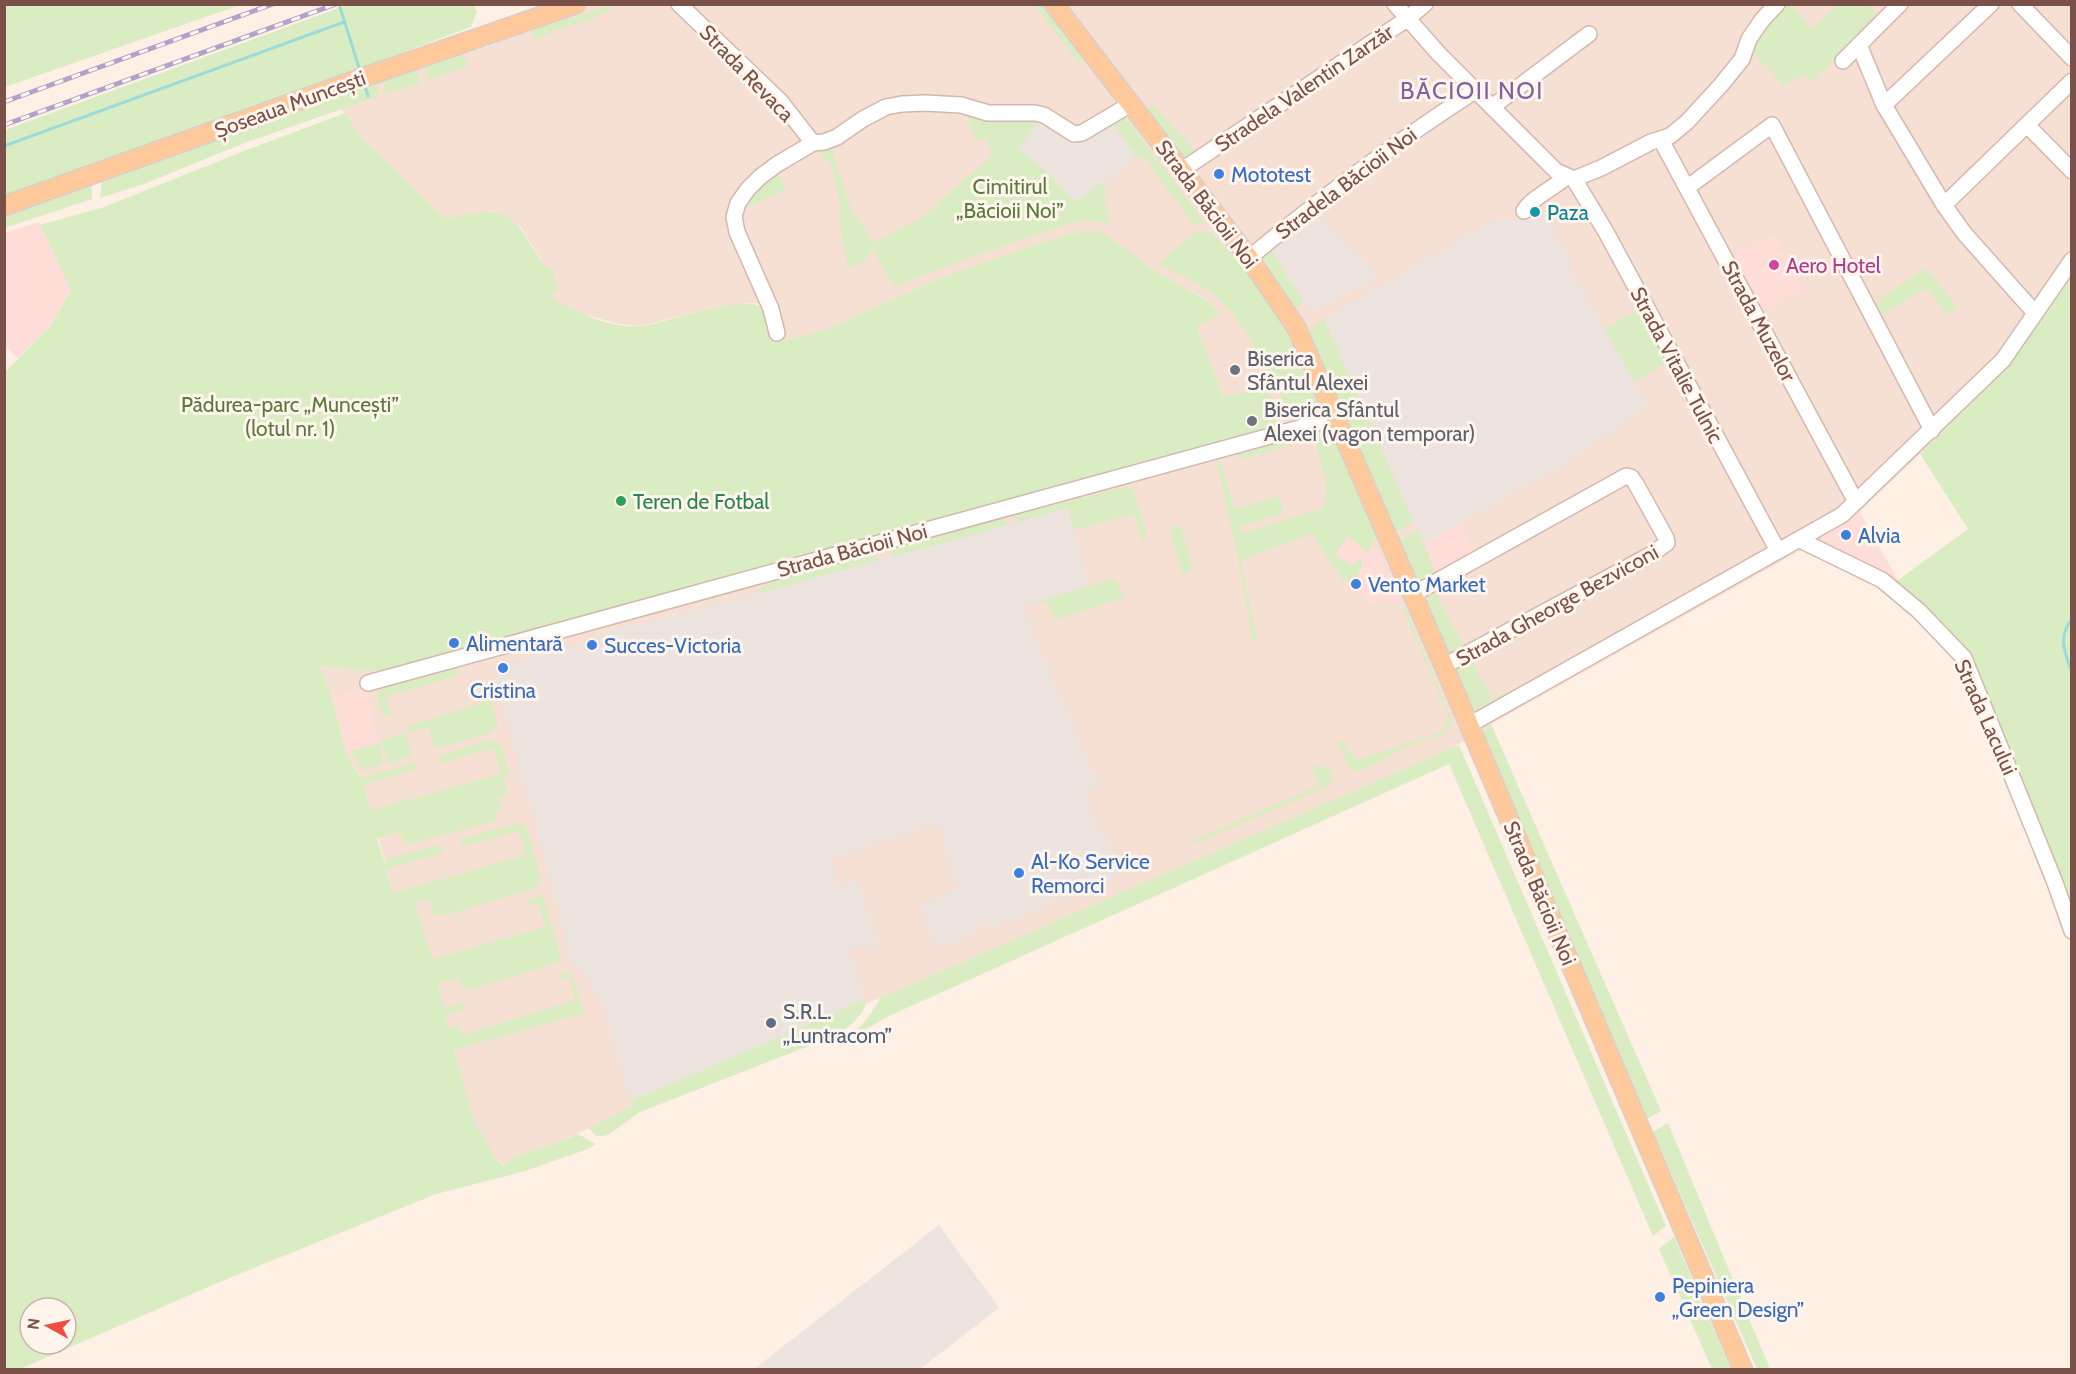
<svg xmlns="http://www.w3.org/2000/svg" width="2076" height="1374" viewBox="0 0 2076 1374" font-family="Cabin,sans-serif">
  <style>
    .residential { fill: #f6e0d3 }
    .commercial { fill: #ffddd8 }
    .industrial { fill: #ede4df }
    .green { fill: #daedc2; fill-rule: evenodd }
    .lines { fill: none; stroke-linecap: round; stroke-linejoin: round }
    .stream { stroke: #9ddbdb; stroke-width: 3 }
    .minor-casing { stroke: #d3b8ad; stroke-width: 18 }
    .major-casing { stroke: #d9cecc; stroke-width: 21 }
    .minor { stroke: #fff; stroke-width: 15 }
    .major { stroke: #ffc99b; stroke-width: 18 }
    .rail-casing { stroke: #b0a2c9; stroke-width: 5 }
    .rail { stroke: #fff5ed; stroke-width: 3; stroke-dasharray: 9; stroke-linecap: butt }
    .shop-dot { fill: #3f7fe0; stroke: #fff5ed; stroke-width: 2 }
    .culture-dot { fill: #0f9aa8; stroke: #fff5ed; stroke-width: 2 }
    .hotel-dot { fill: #d1479c; stroke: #fff5ed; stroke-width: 2 }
    .worship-dot { fill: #6b7280; stroke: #fff5ed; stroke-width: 2 }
    .leisure-dot { fill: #2e9e5b; stroke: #fff5ed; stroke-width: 2 }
    .service-dot { fill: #5c6f8a; stroke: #fff5ed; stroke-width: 2 }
    .labels { text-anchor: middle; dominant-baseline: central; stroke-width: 6; stroke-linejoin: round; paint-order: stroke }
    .street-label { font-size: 21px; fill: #795148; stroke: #fff5ed }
    .shop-label { font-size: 21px; fill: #366cbe; stroke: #fff5ed; text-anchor: start }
    .park-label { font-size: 21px; fill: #587a3c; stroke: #fff5ed }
    .culture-label { font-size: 21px; fill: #0d838f; stroke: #fff5ed; text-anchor: start }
    .hotel-label { font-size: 21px; fill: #b23c85; stroke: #fff5ed; text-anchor: start }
    .worship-label { font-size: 21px; fill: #5b616d; stroke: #fff5ed; text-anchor: start }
    .leisure-label { font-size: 21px; fill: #27864d; stroke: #fff5ed; text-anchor: start }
    .service-label { font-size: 21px; fill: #4e5e75; stroke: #fff5ed; text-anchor: start }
    .quarter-label { font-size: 24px; letter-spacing: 1.5px; fill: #80639d; stroke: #fff5ed }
  </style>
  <rect width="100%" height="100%" fill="#fef0e5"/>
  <!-- residential -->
  <polygon class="residential" points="576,4 2071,5 2071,275 2007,365 1920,454 1850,520 1803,549 1491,724 1482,731 1450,749 880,998 866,1004 864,999 632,1100 633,1105 589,1128 557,1143 517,1155 504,1166 492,1154 488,1142 476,1126 471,1114 454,1049 393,893 364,784 346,752 332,697 320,666 364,671 384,670 1275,426 1278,415 1267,387 1223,398 1197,327 1206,299 1158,273 1090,231 1074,233 957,272 911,291 825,330 789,339 771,341 766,309 760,304 752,303 718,307 640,326 620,324 585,315 562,304 549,296 546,268 521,227 493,211 445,218 361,137 345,113 330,98 382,79 496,44 492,33"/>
  <!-- commercial -->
  <g class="commercial">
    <polygon points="39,222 71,289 50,326 18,358 5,347 4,233"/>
    <polygon points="1774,235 1803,290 1764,311 1735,256"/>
    <polygon points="1859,511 1898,580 1894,583 1816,541 1850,520"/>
    <polygon points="1344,523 1385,560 1382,565 1390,584 1396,587 1401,605 1388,598 1367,606 1362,591 1348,595 1343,581 1312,534"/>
    <polygon points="1459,524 1475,553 1437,574 1424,544"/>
    <polygon points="365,688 380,743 346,752 332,697"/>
  </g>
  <!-- industrial -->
  <g class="industrial">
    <polygon points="1110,120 1137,158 1076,202 1040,166 1018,149 1039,121 1059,130 1076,143"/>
    <polygon points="1539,206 1574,269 1571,271 1648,404 1573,459 1424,544 1324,319 1495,219 1521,219 1530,215 1528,212"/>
    <polygon points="1314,211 1372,266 1377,278 1311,313 1271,250"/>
    <polygon points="1068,508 1090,586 1022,606 1099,786 1085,791 1099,831 1104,830 1121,871 1117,876 989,930 985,918 973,935 937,949 920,904 959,889 938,823 831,859 838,886 858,880 878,945 870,948 849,947 864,999 789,1033 632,1100 623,1078 604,1008 590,982 573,964 492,666 599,638 605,636 604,632 720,604"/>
    <polygon points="939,1225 999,1308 920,1369 754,1369"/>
  </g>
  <!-- green -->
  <g class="green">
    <polygon points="5,4 240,4 240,5 5,87"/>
    <polygon points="347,5 474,5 477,12 471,27 393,56 375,66 5,196 5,130"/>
    <polygon points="612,5 613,9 594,18 554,31 536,40 529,31"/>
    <polygon points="1034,5 1042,5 1085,61 1079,63"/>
    <polygon points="1785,5 1790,5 1812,29 1837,5 1868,5 1877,13 1872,18 1876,22 1810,83 1805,74 1784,85 1751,51 1758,33"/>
    <polygon points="463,55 468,66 428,80 424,67"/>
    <polygon points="416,69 420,83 386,94 382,79"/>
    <polygon points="376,81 379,96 242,144 144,184 100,198 102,181"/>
    <polygon points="1152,104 1197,153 1186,161 1144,110"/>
    <polygon points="966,109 1027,114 1039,121 1018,149 1040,166 1076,202 1104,181 1105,204 1111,224 1086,220 1066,225 963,260 894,287 873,250 862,263 848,268 840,226 841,210 832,166 817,150 812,149 831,146 851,210 874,243 925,215 992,155 985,138 976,141 969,124"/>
    <path d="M 345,113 L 361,137 L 445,218 C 495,210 506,201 534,250 C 539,258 543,266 552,270 L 558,290 L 550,296 C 574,312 611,329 641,326 C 668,323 744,292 766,309 L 771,341 L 789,339 L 825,330 L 911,291 L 957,272 L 1043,242 L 1074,233 L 1090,231 L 1105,234 L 1158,273 L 1205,299 L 1220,314 L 1197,327 L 1223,397 L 1267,387 L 1278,415 L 1275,426 L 384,670 L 364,671 L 320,666 L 332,697 L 346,752 L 360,778 L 413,763 L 421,768 L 364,784 L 371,810 L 501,774 L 493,748 L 438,764 L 439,756 L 487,741 L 492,741 L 502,746 L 509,776 L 503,778 L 508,794 L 498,798 L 501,809 L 494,811 L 497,821 L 408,844 L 403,841 L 400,832 L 377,838 L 385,864 L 387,859 L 439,845 L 446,852 L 386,869 L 393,893 L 526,855 L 519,831 L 462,847 L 461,839 L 518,823 L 526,826 L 541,880 L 534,889 L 446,915 L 433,915 L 429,899 L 414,904 L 433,959 L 545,927 L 538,903 L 528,906 L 526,899 L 543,896 L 561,958 L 558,963 L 468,990 L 461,986 L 458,978 L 437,984 L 445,1008 L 463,1003 L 465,1009 L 445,1015 L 449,1028 L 459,1026 L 462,1035 L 575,1000 L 569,977 L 559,980 L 558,975 L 568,972 L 572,976 L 584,1013 L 454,1050 L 476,1126 L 488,1142 L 492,1154 L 503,1166 L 517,1155 L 557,1143 L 578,1134 L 596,1144 L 588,1149 L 525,1171 L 436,1194 L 222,1281 L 20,1369 L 5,1370 L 5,372 L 50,326 L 71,290 L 40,225 L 104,207 L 244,151 ZM 30,1308 L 66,1308 L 66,1344 L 30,1344 Z"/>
    <polygon points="1120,116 1125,117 1206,224 1193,224 1142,155 1137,158 1110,120"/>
    <polygon points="776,168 786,190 748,207 746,203 752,191"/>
    <polygon points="92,181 92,199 5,228 5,214"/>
    <path d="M 1196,232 L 1212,232 C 1236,260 1261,288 1280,320 C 1296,346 1308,374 1320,403 L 1320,408 C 1313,416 1304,424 1293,420 C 1269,376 1251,325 1211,293 C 1195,281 1176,273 1158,264 Z"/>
    <polygon points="1271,250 1303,301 1296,309 1261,258"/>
    <polygon points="1925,268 1958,307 1946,314 1927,288 1880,316 1874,306 1881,302 1879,299"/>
    <polygon points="2071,275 2071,910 1971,658 1894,583 1968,529 1920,454 2007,365"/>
    <polygon points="1641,309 1669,361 1635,382 1604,329"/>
    <polygon points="1324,319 1412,519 1413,521 1403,530 1396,530 1386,514 1308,330"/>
    <polygon points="1316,429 1336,438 1378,532 1369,551 1365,552 1348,536 1335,555 1354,566 1360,557 1363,562 1357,577 1343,581 1312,534 1241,560 1257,641 1253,642 1238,558 1216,459 1221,463 1235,509 1279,496 1283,511 1281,514 1240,527 1241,533 1321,509 1325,505 1326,483 1314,438 1240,460 1237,457 1238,455"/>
    <polygon points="1126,487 1133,489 1147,534 1142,542 1134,514 1074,530 1068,508 1014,523 1014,516 1017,513"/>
    <polygon points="999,517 1004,518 1009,525 892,557 892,549 896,545"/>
    <polygon points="1176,525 1182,528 1192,568 1187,574 1181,572 1171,531 1171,528"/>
    <polygon points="1417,530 1437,574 1418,584 1399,541"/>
    <polygon points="867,554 875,556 879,560 761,593 760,587 793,574"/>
    <polygon points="1113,579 1118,583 1123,596 1122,599 1054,620 1048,602 1039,604 1038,601"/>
    <polygon points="1435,593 1466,650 1448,655 1424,600"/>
    <polygon points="1401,605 1405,607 1453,722 1443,734 1403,749 1356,773 1349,766 1337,742 1342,741 1356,760 1432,736 1442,730 1449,718"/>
    <path d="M 1471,660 L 1492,699 L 1550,672 L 1488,709 C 1465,714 1461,688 1454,670 Z"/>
    <path d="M 455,665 L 458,670 L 457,676 L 386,697 L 392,718 L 381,713 L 376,693 C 391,675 432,671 455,665 Z"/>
    <polygon points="489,693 498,725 489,734 438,748 434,746 429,727 408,733 406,726 483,703 482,696"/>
    <polygon points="1491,724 1661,1111 1647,1119 1482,731"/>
    <polygon points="406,733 411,756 388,764 381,740"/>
    <polygon points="380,743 383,764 363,770 350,751"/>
    <path d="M 1459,745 L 1666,1226 L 1653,1236 L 1449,764 L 889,1016 L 842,1043 C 859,1030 870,1017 880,998 Z"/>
    <path d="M 1311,766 C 1325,766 1334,767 1331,783 L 1324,788 L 1194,844 L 1189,842 L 1320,785 Z"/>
    <path d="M 864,999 L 866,1004 C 860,1019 848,1028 834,1036 L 640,1112 L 610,1134 L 604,1136 L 596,1136 L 589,1128 L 633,1105 L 632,1100 L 789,1033 Z"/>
    <polygon points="1668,1123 1770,1369 1757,1369 1653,1132"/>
    <polygon points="1674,1237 1731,1369 1712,1369 1659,1249"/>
  </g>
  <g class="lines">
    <!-- stream -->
    <g class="stream">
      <polyline points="339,4 360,71"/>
      <polyline points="364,83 368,96"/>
      <polyline points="4,146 344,22"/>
      <path d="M 2072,619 C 2057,638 2065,652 2072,673"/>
    </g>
    <defs>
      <g id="minor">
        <polyline points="679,4 781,102 813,143"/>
        <polyline points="1395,4 1439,54 1556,171 1574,179"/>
        <polyline points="2020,4 2072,58"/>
        <polyline points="1859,45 1884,105 1944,205 1964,233 2035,313"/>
        <polyline points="1843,61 1900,4"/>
        <polyline points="1884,105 1991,4"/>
        <polyline points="1492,107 1589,34"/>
        <polyline points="2027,125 2072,171"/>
        <polyline points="1661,140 1856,502"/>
        <polyline points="1182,170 1407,19 1425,4"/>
        <polyline points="1574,179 1606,232 1778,551"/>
        <polyline points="1574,179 1601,168 1651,142 1670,136 1687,122 1721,85 1742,59 1749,39 1762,20 1777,4"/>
        <polyline points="1688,187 1772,125 1932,430"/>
        <polyline points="1944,205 2072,81"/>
        <path d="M 1524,211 C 1530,199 1554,188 1566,177"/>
        <path d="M 1249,258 C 1321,198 1396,142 1475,91"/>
        <polyline points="777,333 771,309 737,232 734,217 738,203 748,189 760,177 776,165 813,143 824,142 837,137 863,119 886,107 902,104 925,103 961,105 988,113 1035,113 1044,115 1074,134 1082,133 1131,104"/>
        <polyline points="1800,540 1882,580 1919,611 1964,658 2054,880 2072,931"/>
        <polyline points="1412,595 1626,476 1631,477 1636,484 1666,538 1667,543 1652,554 1444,666"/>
        <polyline points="368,683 1336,418"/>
        <polyline points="1469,725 1842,515 2003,360 2072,260"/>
      </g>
      <g id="major">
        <polyline points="1054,4 1249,258 1296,327 1444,666 1743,1370"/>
        <polyline points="4,206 353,81 576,4"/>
      </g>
    </defs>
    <!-- minor casing -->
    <use href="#minor" class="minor-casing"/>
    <!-- major casing -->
    <use href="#major" class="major-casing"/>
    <!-- minor -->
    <use href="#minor" class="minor"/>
    <!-- major -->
    <use href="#major" class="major"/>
    <defs>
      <g id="rail">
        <polyline points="4,102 273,4"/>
        <polyline points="4,125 336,4"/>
      </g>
    </defs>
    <!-- rail casing -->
    <use href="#rail" class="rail-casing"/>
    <!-- rail -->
    <use href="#rail" class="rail"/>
  </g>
  <!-- markers -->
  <g class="shop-dot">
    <circle cx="1219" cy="174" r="6"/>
    <circle cx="1846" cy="535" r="6"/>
    <circle cx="1356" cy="584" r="6"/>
    <circle cx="454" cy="643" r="6"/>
    <circle cx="592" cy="645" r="6"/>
    <circle cx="503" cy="668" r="6"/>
    <circle cx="1019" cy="873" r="6"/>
    <circle cx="1660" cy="1297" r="6"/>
  </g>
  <circle class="culture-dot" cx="1535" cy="212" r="6"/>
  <circle class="hotel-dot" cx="1774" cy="265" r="6"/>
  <g class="worship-dot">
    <circle cx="1235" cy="370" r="6"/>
    <circle cx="1252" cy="421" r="6"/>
  </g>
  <circle class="leisure-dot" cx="621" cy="501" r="6"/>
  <circle class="service-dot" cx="771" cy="1023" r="6"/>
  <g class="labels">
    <!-- street labels -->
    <g class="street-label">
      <text transform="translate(747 73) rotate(46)">Strada Revaca</text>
      <text transform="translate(1304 88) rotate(-34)">Stradela Valentin Zarzăr</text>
      <text transform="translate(290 104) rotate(-20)">Șoseaua Muncești</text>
      <text transform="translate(1346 183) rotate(-37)">Stradela Băcioii Noi</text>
      <text transform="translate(1207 204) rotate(53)">Strada Băcioii Noi</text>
      <text transform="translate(1759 321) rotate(62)">Strada Muzelor</text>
      <text transform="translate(1677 365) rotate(62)">Strada Vitalie Tulnic</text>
      <text transform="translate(852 550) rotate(-15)">Strada Băcioii Noi</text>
      <text transform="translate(1557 605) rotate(-29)">Strada Gheorge Bezviconi</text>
      <text transform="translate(1986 717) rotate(66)">Strada Lacului</text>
      <text transform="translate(1540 893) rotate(67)">Strada Băcioii Noi</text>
    </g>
    <!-- shop labels -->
    <g class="shop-label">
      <text x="1231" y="174">Mototest</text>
      <text x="1858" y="535">Alvia</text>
      <text x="1368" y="584">Vento Market</text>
      <text x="466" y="643">Alimentară</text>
      <text x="604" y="645">Succes-Victoria</text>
      <text x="503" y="690" text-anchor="middle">Cristina</text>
      <text x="1031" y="861">Al-Ko Service<tspan x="1031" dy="24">Remorci</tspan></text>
      <text x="1672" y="1285">Pepiniera<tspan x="1672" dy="24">„Green Design”</tspan></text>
    </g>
    <!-- park labels -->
    <g class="park-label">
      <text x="1010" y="186">Cimitirul<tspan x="1010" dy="24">„Băcioii Noi”</tspan></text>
      <text x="290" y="404">Pădurea-parc „Muncești”<tspan x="290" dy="24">(lotul nr. 1)</tspan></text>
    </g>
    <!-- culture labels -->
    <g class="culture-label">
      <text x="1547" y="212">Paza</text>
    </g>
    <!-- hotel labels -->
    <g class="hotel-label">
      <text x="1786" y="265">Aero Hotel</text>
    </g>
    <!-- worship labels -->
    <g class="worship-label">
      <text x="1247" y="358">Biserica<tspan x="1247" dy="24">Sfântul Alexei</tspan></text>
      <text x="1264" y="409">Biserica Sfântul<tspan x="1264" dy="24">Alexei (vagon temporar)</tspan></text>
    </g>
    <!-- leisure labels -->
    <g class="leisure-label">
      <text x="633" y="501">Teren de Fotbal</text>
    </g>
    <!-- service labels -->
    <g class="service-label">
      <text x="783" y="1011">S.R.L.<tspan x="783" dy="24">„Luntracom”</tspan></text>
    </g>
    <!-- quarter labels -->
    <g class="quarter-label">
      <text x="1472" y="90">BĂCIOII NOI</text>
    </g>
  </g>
  <!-- border -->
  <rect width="2076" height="1374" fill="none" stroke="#795148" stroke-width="12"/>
  <!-- north arrow -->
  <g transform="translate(48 1326) rotate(278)"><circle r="28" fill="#fff5ed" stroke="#c9b3ab" stroke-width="1.5"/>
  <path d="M0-4.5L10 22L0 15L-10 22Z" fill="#ef4c42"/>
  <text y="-9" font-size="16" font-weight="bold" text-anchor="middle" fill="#795148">N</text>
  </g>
</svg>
